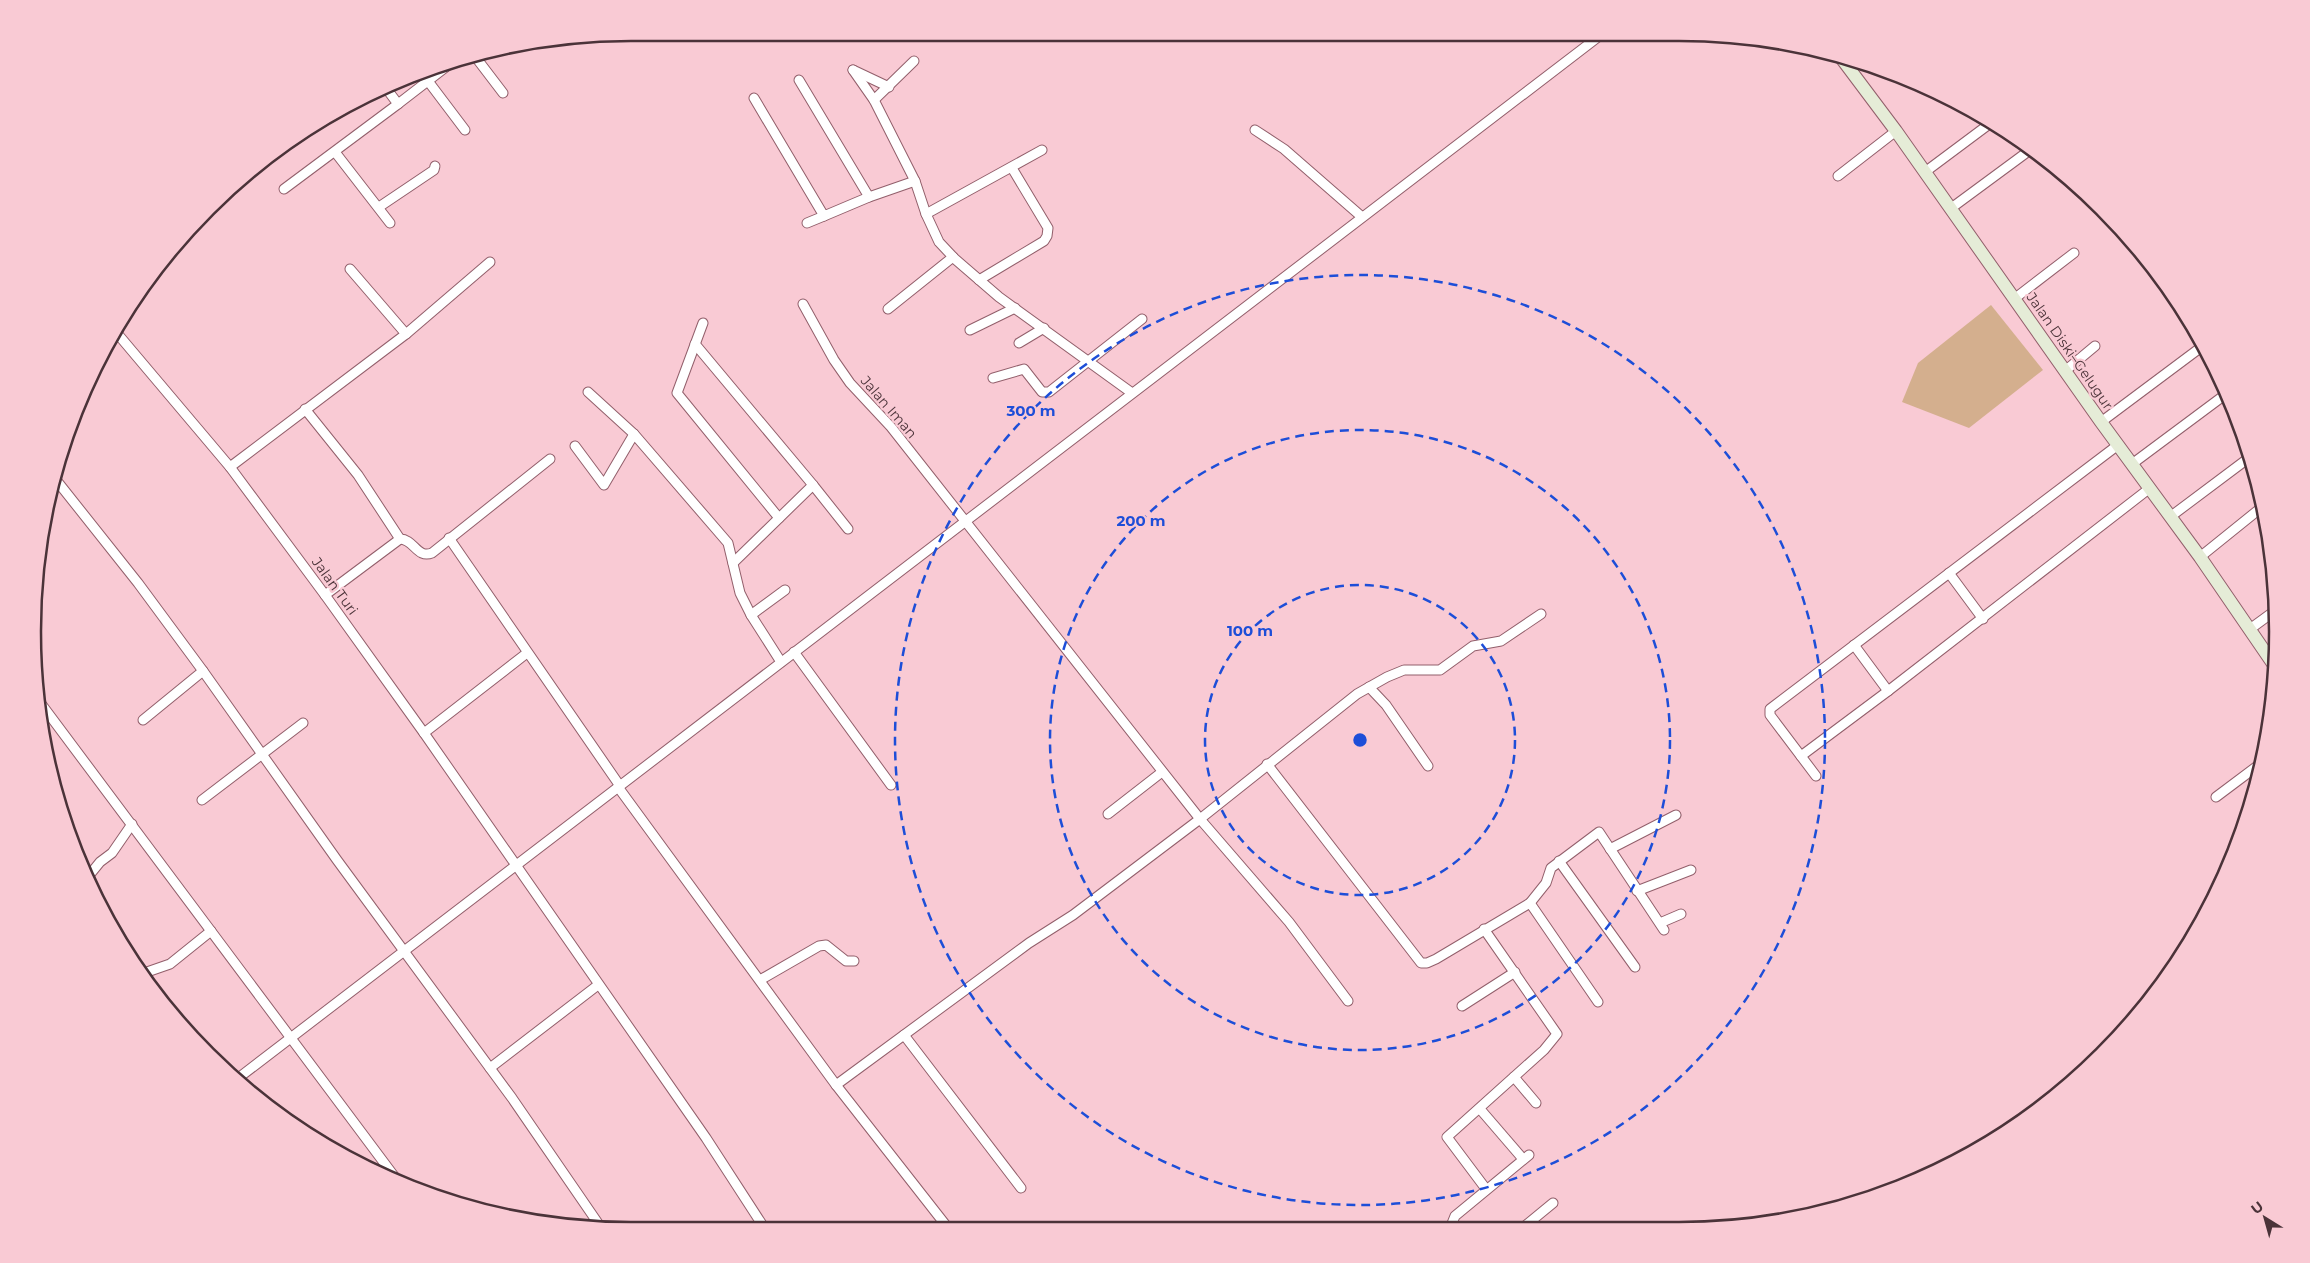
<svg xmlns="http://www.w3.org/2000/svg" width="2310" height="1263" viewBox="0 0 2310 1263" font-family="Montserrat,sans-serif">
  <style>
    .green { fill: #d4af8e }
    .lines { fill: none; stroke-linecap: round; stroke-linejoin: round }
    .minor-casing { stroke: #925f6b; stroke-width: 11 }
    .secondary-casing { stroke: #925f6b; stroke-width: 14 }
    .minor { stroke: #fff; stroke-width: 9 }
    .secondary { stroke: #e5ecd7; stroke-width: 12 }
    .ring { fill: none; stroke: #1d4ed8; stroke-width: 2.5; stroke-dasharray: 9 6 }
    .labels { text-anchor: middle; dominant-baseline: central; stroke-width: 4.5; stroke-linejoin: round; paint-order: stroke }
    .street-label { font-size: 14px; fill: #4b3339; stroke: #f9cad4 }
    .rim { fill: none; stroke: #4b3339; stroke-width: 2.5 }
    .centre { fill: #1d4ed8; stroke: #f9cad4; stroke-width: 2.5 }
    .ring-label { font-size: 15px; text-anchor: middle; font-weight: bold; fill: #1d4ed8; stroke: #f9cad4; stroke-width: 4.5; stroke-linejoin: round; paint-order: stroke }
  </style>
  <rect width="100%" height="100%" fill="#f9cad4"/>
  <!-- green -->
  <polygon class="green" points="1991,305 2043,370 1969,428 1902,402 1918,363"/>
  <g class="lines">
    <defs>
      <g id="minor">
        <polyline points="474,55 503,93"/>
        <polyline points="853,70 874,100 915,181 926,214 939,242 955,259 999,297 1132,393"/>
        <polyline points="853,70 889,87"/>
        <polyline points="799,80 869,197"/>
        <polyline points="428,81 465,130"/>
        <polyline points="754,98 824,216 869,197 915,181"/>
        <polyline points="874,100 914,61"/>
        <polyline points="398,104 455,60"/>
        <polyline points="1255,130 1284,149 1362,217"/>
        <polyline points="335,152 390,223"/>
        <polyline points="1925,172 1992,122"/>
        <polyline points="1838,176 1896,131"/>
        <polyline points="284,189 398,104 386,88"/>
        <polyline points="379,207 434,170 435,166"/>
        <polyline points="1950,209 2030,150"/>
        <polyline points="926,214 1042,150"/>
        <polyline points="807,223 824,216"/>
        <polyline points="979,280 1044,241 1047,236 1048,228 1012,168"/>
        <polyline points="2014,299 2074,253"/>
        <polyline points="803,304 834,360 850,383 891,427 1200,819 1289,922 1348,1001"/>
        <polyline points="888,309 953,257"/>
        <polyline points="703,323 677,393 779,518"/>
        <polyline points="970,330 1015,308"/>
        <polyline points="116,332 230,467 325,595 424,733 706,1138 765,1229"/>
        <polyline points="406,334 490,262"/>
        <polyline points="1019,343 1044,328"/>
        <polyline points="695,344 813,485"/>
        <polyline points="2065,371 2095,346"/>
        <polyline points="993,378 1024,369 1042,392 1049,392 1142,319"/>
        <polyline points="588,392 634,434"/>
        <polyline points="305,409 358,475 400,539"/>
        <polyline points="2101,422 2200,348"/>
        <polyline points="575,446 604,485 634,434 728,543 740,593 751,615 781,662"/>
        <polyline points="2132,464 2226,394"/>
        <polyline points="230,467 406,334 350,269"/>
        <polyline points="53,476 138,583 203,671 337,860 512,1098 602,1229"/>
        <polyline points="2170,517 2250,457"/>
        <polyline points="449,538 620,786"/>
        <polyline points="2200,557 2262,507"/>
        <polyline points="733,563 813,485 848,529"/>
        <polyline points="1949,573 1983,619"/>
        <path d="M 325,595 L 400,539 C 414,539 417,559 432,553 L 550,459"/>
        <polyline points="751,615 785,590"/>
        <polyline points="2250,629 2276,610"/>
        <polyline points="1854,645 1888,691"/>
        <polyline points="794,652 891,785"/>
        <polyline points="1369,687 1386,705 1428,766"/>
        <polyline points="39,701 394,1176"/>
        <polyline points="143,720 203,671"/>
        <polyline points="424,733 527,653"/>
        <polyline points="1801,756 1888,691 2150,488"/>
        <polyline points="1267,764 1421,963 1427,963 1436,959 1530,903 1598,1002"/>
        <polyline points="1816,776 1770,715 1770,709 2118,445"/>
        <polyline points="618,787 836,1085 948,1228"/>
        <polyline points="2216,797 2260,764"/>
        <polyline points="202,800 303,723"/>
        <polyline points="1108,814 1162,772"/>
        <polyline points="1610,849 1676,815"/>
        <polyline points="1559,861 1635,967"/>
        <polyline points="87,878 100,862 112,853 132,824"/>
        <polyline points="1637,891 1691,870"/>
        <polyline points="1530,903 1546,883 1551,868 1599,832 1664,930"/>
        <polyline points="1660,923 1681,914"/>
        <polyline points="1484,929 1557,1034 1544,1050 1447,1137 1486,1189"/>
        <polyline points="142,976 147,972 170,964 211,931"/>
        <polyline points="760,980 819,946 826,945 846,961 854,961"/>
        <polyline points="1462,1006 1515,972"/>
        <polyline points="904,1035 1021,1188"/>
        <polyline points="490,1068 598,985"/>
        <polyline points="1514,1077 1536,1103"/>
        <polyline points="237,1079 1602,34"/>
        <polyline points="836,1085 1029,943 1073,915 1200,819 1357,694 1387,677 1404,670 1440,670 1473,646 1501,641 1541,614"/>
        <polyline points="1480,1109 1523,1159"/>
        <polyline points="1451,1226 1455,1216 1529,1155"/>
        <polyline points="1525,1226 1553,1203"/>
      </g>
      <polyline id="secondary" points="1839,55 1896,131 2101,422 2200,557 2274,665"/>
    </defs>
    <!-- minor casing -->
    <use href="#minor" class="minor-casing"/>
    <!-- secondary casing -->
    <use href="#secondary" class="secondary-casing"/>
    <!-- minor -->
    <use href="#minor" class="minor"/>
    <!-- secondary -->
    <use href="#secondary" class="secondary"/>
  </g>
  <!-- distance rings -->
  <g class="ring">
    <circle cx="1360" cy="740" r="155"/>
    <circle cx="1360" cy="740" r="310"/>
    <circle cx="1360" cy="740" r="465"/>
  </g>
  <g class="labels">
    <!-- street labels -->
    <g class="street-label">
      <text transform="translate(2070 351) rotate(55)">Jalan Diski–Gelugur</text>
      <text transform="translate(889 407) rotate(49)">Jalan Iman</text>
      <text transform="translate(335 586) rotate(54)">Jalan Turi</text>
    </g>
  </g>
  <!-- crop -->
  <path d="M0 0H2310V1263H0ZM631 41H1679A590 590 0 0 1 2269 631V632A590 590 0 0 1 1679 1222H631A590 590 0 0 1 41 632V631A590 590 0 0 1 631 41Z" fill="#f9cad4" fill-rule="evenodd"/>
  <path class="rim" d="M631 41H1679A590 590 0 0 1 2269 631V632A590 590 0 0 1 1679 1222H631A590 590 0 0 1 41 632V631A590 590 0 0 1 631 41Z"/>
  <circle cx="1360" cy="740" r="8" class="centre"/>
  <g class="ring-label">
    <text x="1031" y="416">300 m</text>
    <text x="1141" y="526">200 m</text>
    <text x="1250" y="636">100 m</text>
  </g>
  <!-- north arrow -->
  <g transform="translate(2265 1218) rotate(323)" stroke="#f9cad4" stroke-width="4" paint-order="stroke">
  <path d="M0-4L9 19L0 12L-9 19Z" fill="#4b3339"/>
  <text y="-8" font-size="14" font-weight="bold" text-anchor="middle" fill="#4b3339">U</text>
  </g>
</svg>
